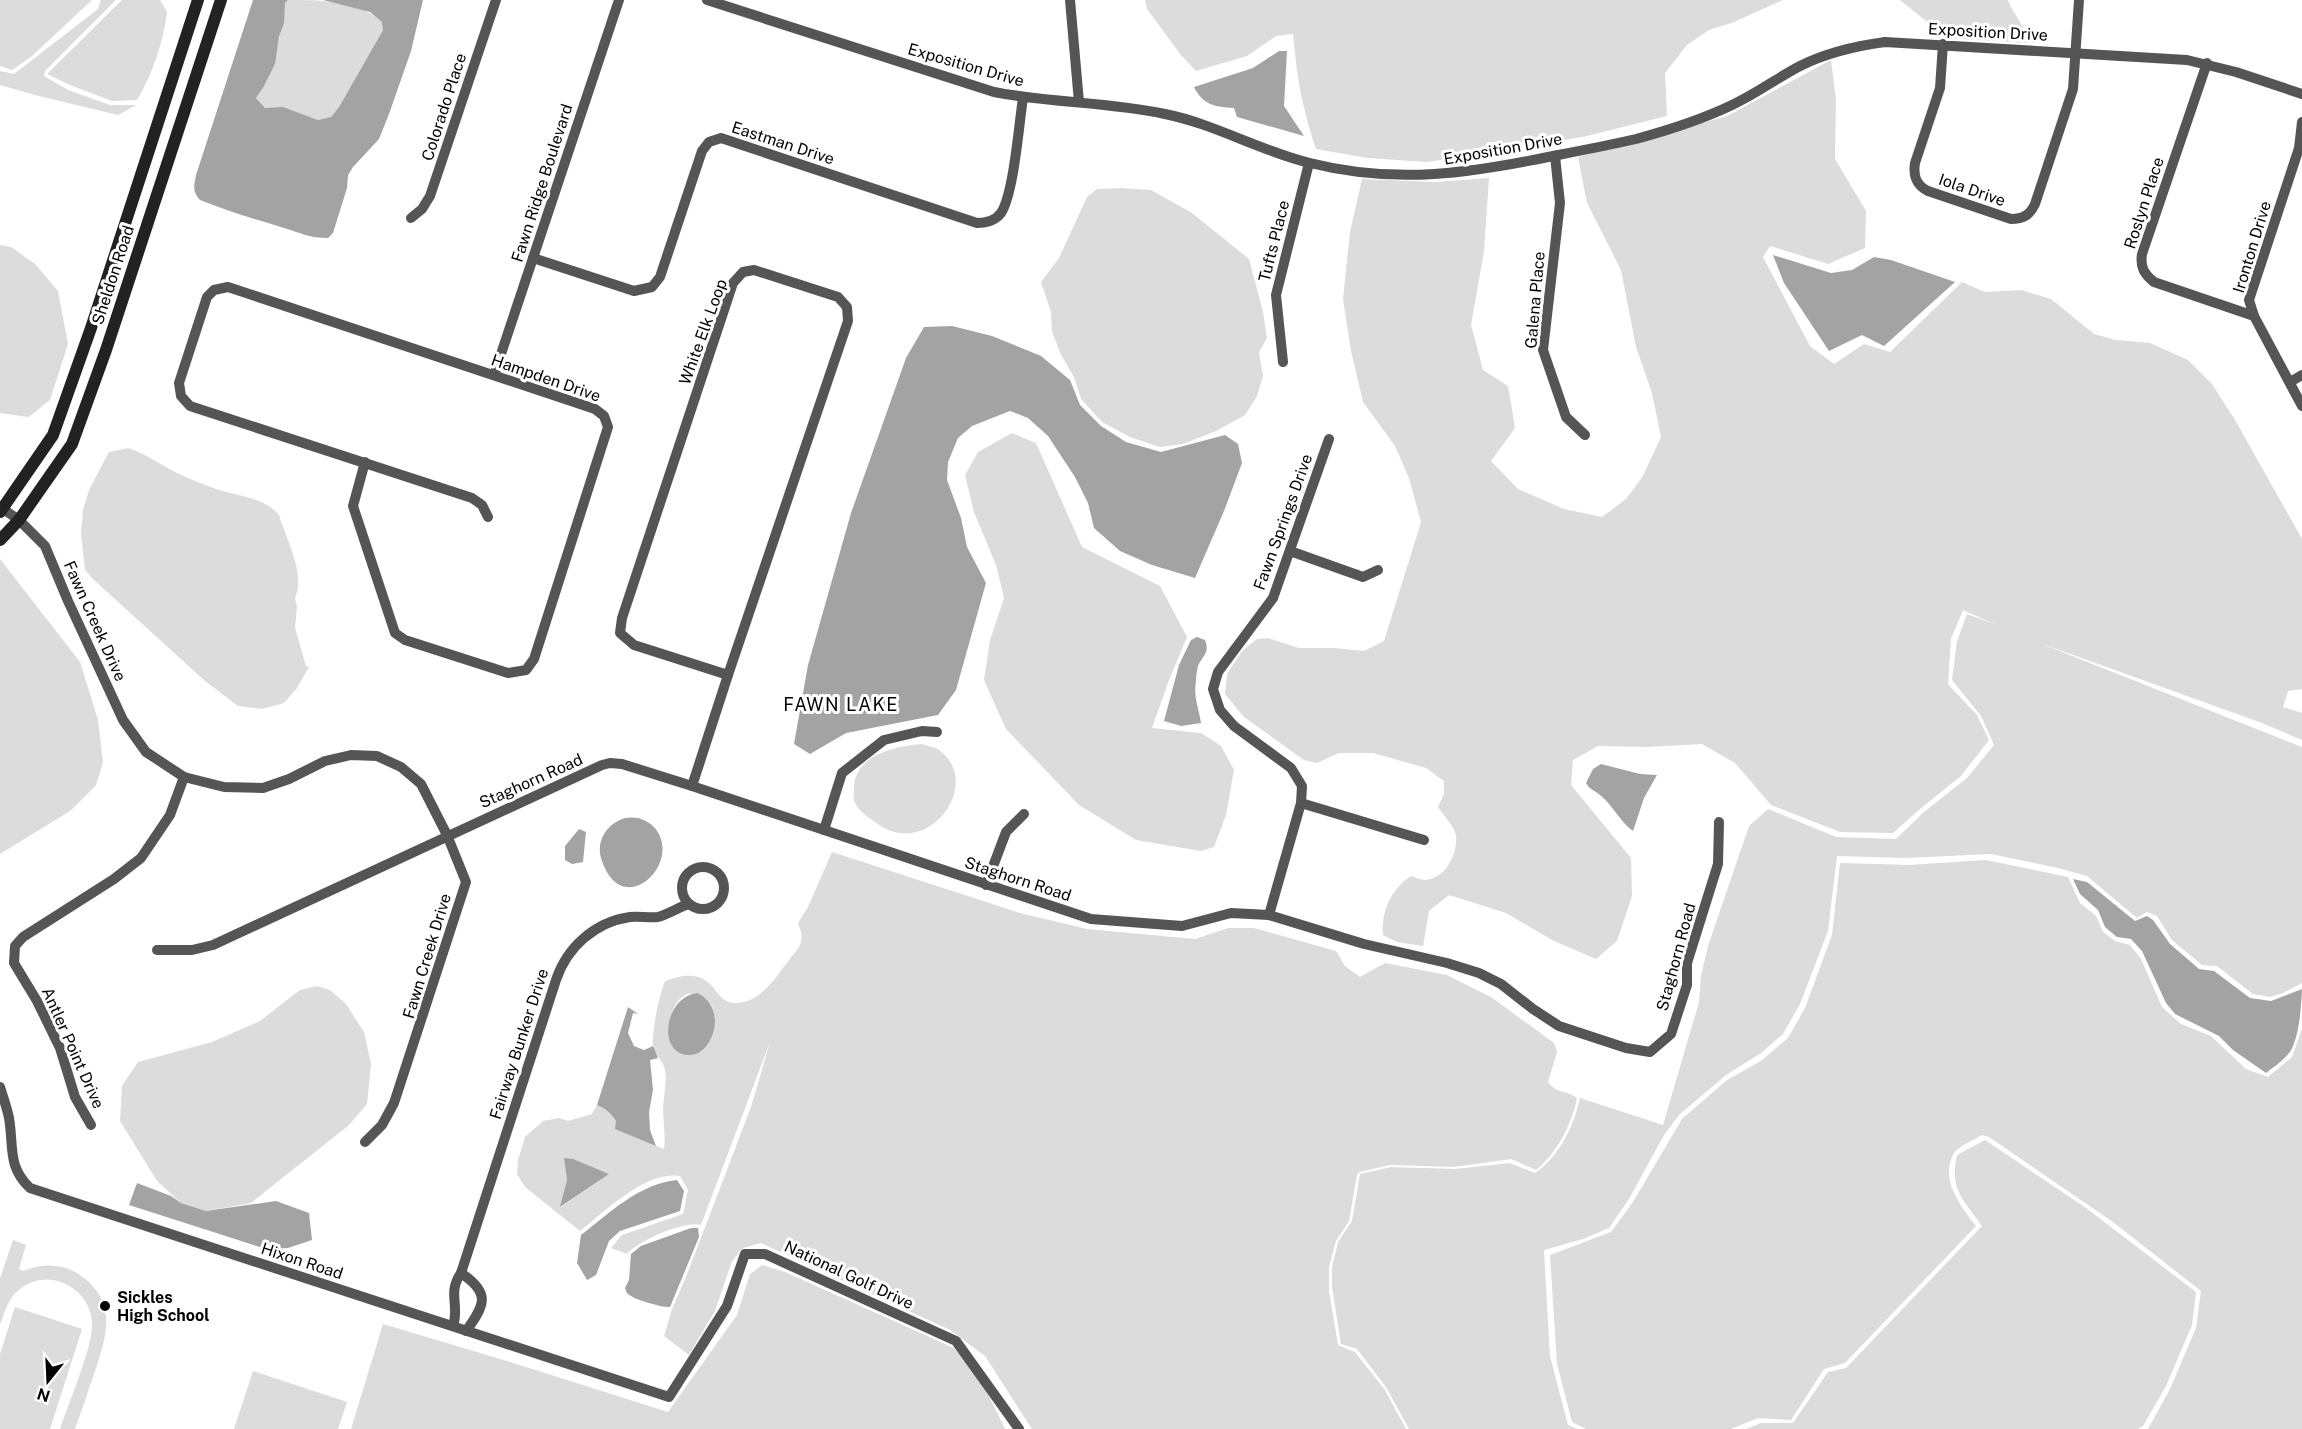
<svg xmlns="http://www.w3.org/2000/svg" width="2302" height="1429" viewBox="0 0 2302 1429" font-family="'Public Sans',sans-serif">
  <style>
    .green { fill: #dcdcdc; fill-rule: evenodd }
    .water { fill: #a3a3a3 }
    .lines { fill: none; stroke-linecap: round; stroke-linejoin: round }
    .street { stroke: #555; stroke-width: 10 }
    .secondary { stroke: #222; stroke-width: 12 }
    .poi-dot { fill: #000; stroke: #fff; stroke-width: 2 }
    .labels { text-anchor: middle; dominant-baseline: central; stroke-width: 6; stroke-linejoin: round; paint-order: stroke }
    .street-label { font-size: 16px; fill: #000; stroke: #fff }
    .poi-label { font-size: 16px; font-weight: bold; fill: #000; stroke: #fff; text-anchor: start }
    .neighbourhood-label { font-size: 18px; letter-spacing: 1.5px; fill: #000; stroke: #fff }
  </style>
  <rect width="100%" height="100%" fill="#fff"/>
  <!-- green -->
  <g class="green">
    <polygon points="0,0 92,0 32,56 12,70 0,66"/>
    <polygon points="101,0 116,0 45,71 44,76 68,90 110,105 136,105 118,115 35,95 0,85 0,71 14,74 98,9"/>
    <path d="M 122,0 L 160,0 L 167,12 C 163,43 153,73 137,100 L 112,101 L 70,85 L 47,74 Z"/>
    <path d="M 288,0 C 321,0 356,0 383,22 L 383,30 L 339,107 L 331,117 L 318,120 L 301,114 L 265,108 L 256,98 C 271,77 284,28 285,3 Z"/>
    <path d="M 1145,0 L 1783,0 L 1734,22 L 1709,30 L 1687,45 L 1665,73 L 1667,116 L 1587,136 L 1483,154 L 1426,162 L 1368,158 L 1316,149 C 1302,107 1297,78 1293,34 L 1276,36 L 1247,56 L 1196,71 L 1181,55 L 1147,9 Z"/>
    <path d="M 1900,0 L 2008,0 C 2013,15 2028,28 2027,43 L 1947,38 Z"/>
    <path d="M 1831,60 L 1836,100 L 1835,159 L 1866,211 L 1865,248 L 1828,264 L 1770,246 L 1763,257 L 1810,346 L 1834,364 L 1864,344 L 1890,352 L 1962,282 L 1985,292 L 2021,290 L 2051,299 L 2094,334 L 2116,340 L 2150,343 L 2188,360 L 2212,384 L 2235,420 L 2302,539 L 2302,689 L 2288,691 L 2283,707 L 2302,713 L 2302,740 L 2262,723 L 2037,642 L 2302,747 L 2302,983 L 2283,993 L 2270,997 L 2253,994 L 2217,966 L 2202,965 L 2172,940 L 2157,916 L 2147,912 L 2137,918 L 2087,876 L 2058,868 L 1991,854 L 1906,858 L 1837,856 L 1828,931 L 1800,1004 L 1783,1034 L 1761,1053 L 1726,1075 L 1679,1115 L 1664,1135 L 1629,1199 L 1609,1228 L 1583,1239 L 1544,1250 L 1550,1356 L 1568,1425 L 1577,1429 L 1409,1429 L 1386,1387 L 1357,1349 L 1341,1344 L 1332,1287 L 1332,1267 L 1338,1242 L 1352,1221 L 1360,1174 L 1391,1167 L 1455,1169 L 1510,1163 L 1535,1173 C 1559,1157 1574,1126 1580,1098 L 1663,1125 L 1699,1002 L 1701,976 L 1708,946 L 1749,826 L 1768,809 L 1836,837 L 1896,839 L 1924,812 L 1967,778 L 1994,745 L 1981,716 L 1952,680 L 1957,641 L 1967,614 L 1994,624 L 1963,610 L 1951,639 L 1948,684 L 1977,715 L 1989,740 L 1961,776 L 1921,808 L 1893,833 L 1840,832 L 1771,805 L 1735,763 L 1702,744 L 1647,747 L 1598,746 L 1573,760 L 1571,785 L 1631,858 L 1632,896 L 1617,941 L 1596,959 L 1552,940 L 1506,913 L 1449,895 L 1429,911 L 1423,946 L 1397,942 L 1383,935 C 1381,912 1391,889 1411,876 C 1415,877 1421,880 1425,880 C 1446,879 1458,853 1456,836 C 1455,827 1443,815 1438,807 L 1444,794 L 1444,781 L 1426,768 L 1373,753 L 1339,753 L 1317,763 L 1304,760 L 1244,717 L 1225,694 L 1227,674 L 1242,651 L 1257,639 L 1268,638 L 1299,648 L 1334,648 L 1364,651 L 1384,641 L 1421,522 L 1409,478 L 1395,446 L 1363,402 L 1351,351 L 1343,299 L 1350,232 L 1362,179 L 1436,182 L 1489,178 L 1484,251 L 1471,325 L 1483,370 L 1508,386 L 1515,428 L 1491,461 L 1518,489 L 1564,509 L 1602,517 L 1626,499 L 1643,476 L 1661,437 L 1652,393 L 1636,347 L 1621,270 L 1587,203 L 1578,157 L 1727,116 Z"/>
    <polygon points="1121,188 1151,190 1192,213 1249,259 1263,312 1267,338 1259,352 1263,376 1257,396 1245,415 1216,431 1183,444 1160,447 1130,437 1102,422 1081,399 1074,377 1060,353 1052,331 1051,312 1041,282 1059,258 1087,197 1097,189"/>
    <path d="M 0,245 L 11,247 L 35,264 L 58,291 L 68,344 L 50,400 C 41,406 37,412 28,417 L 0,413 Z"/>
    <polygon points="1012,433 1036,443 1082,547 1160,586 1187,637 1169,680 1152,728 1201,733 1221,746 1234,770 1226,815 1214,847 1201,851 1136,840 1079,805 1006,729 984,680 990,640 1004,598 996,565 974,512 965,475 978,452"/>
    <path d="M 128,448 C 145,453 161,465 177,473 C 189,479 203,484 216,489 C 236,496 264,497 279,515 C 286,539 306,574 295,598 L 297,607 L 295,628 L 306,666 L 309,667 L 297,688 L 284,703 L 262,709 L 238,706 L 205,681 L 94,580 L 85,570 L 81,534 L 83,510 L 89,490 L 109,452 Z"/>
    <polygon points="0,559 80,662 98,720 103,763 96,785 70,811 0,854"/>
    <path d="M 922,744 C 927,746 935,747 939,750 C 985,783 927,863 875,822 C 868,817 859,811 855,803 C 853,800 854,794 854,790 C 853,755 895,746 922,744 Z"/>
    <path d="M 832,852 L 1020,913 L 1087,929 L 1195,939 L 1228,928 L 1254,928 L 1336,951 L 1345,966 L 1360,977 L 1385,963 L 1447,975 L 1491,997 L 1554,1043 L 1557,1052 L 1548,1082 C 1558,1095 1565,1089 1577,1098 C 1572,1124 1557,1153 1536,1170 L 1511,1159 L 1454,1167 L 1390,1165 L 1359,1172 L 1357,1175 L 1349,1221 L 1336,1241 L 1329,1267 L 1329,1291 L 1338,1345 L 1355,1352 L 1385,1390 L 1406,1429 L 1032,1429 L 985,1356 L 950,1330 L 761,1243 L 743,1248 L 732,1261 L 715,1311 L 689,1355 L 664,1336 L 672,1309 L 686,1277 L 751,1107 L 770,1042 L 701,1225 C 686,1220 637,1241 627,1254 L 611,1248 L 622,1235 L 683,1214 L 688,1190 L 680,1176 C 645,1171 606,1211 580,1231 L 525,1187 L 517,1174 L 518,1160 L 525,1137 L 543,1121 L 559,1118 L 568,1121 L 592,1114 L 597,1105 C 606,1109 611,1113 616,1121 L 616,1129 L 664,1149 C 666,1134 663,1121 663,1107 C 664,1094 667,1082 665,1070 C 664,1061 654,1055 653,1045 C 652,1029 659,996 665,981 C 719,961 710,1005 737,1003 C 761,1002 776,977 789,960 C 793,954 800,948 801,941 C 803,935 800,929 798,923 L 808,907 ZM 697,993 C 728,1010 710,1029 698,1053 C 655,1063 666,1002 687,994 C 690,993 693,994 697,993 ZM 564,1158 L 609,1174 L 561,1207 L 567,1180 Z"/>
    <path d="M 1986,860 L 2068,877 L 2080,903 L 2096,916 L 2103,932 L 2115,941 L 2130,945 L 2141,959 L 2162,1007 L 2181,1024 L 2211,1036 L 2246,1069 L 2268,1077 L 2292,1057 L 2302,1029 L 2302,1429 L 2148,1429 L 2170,1389 L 2196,1328 L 2201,1291 L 2113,1222 L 1989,1137 L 1982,1135 C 1974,1140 1959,1146 1954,1153 C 1939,1179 1961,1207 1976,1226 L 1845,1363 L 1824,1369 L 1791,1420 L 1758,1418 L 1731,1429 L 1586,1429 L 1572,1422 L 1557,1364 L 1550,1255 L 1611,1232 L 1633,1202 L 1682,1119 L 1727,1080 L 1761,1061 L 1788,1038 L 1805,1008 L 1832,935 L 1840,863 L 1909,865 Z"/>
    <polygon points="317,986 330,990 346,1004 364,1032 371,1064 367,1104 349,1125 251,1203 206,1211 181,1203 157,1181 120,1121 122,1086 138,1062 212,1042 260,1021 300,990"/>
    <path d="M 1985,1140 L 2086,1208 L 2196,1292 L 2192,1325 L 2166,1386 L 2143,1426 L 2138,1429 L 1746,1429 L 1761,1423 L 1793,1423 L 1828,1372 L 1846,1368 L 1982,1226 C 1964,1200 1949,1190 1957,1155 Z"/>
    <path d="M 13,1240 L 26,1245 L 19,1269 L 23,1271 C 42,1263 63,1263 80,1275 C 118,1302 107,1335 95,1371 C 88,1391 82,1410 75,1429 L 60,1429 C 68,1405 94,1344 92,1322 C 90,1288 48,1266 20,1289 C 8,1298 5,1311 0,1325 L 0,1279 Z"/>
    <polygon points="762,1265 785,1272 954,1348 980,1378 1005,1429 351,1429 383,1324 507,1361 668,1412 737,1315 750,1274"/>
    <polygon points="15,1307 82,1329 50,1429 0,1429 0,1354"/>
    <polygon points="253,1371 347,1402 338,1429 234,1429"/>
  </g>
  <!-- water -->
  <g class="water">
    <path d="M 253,0 L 288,0 L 285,3 L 284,23 L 279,37 L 275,64 L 264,86 L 256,98 L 265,108 L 283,107 L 318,120 L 331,117 L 339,107 L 383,30 L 382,22 L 370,12 L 323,0 L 423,0 L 411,51 L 389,114 L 379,139 L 353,167 L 348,175 L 347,188 L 333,233 L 328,238 C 309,238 301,233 284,228 C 255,219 227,211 200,200 C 192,191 194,186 196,175 Z"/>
    <path d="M 1279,51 L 1287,51 L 1284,106 L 1304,136 L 1237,117 L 1234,108 C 1215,107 1203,105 1194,87 L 1253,68 Z"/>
    <polygon points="1773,255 1831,273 1852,270 1874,257 1891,260 1955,282 1884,346 1862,335 1829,351 1784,283"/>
    <polygon points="952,326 992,336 1041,356 1070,380 1080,405 1101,426 1126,442 1161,452 1225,435 1238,444 1242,463 1224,511 1195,578 1152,565 1120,551 1094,528 1088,503 1075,477 1048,436 1028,418 1010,411 972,426 958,438 948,462 947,480 961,518 967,547 986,583 956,690 938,715 846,733 810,754 794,744 808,665 851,513 906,358 924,327"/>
    <path d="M 1197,637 L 1205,640 C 1210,653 1203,655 1198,666 C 1197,670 1196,676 1196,681 C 1193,696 1199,709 1201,723 L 1181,726 L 1164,721 L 1179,665 L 1191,640 Z"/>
    <path d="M 1601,764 L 1640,774 L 1657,775 L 1644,798 L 1633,831 C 1619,821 1613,805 1600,795 C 1594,790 1590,790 1586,783 L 1593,769 Z"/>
    <path d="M 625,818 C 636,816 646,819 654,827 C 685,862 623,922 602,861 C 595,842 606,824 625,818 Z"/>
    <polygon points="579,829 586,832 583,862 572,864 565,860 565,846"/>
    <path d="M 2073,879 L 2087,882 L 2135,921 L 2147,916 L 2153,920 L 2170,944 L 2199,969 L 2214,971 L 2250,998 L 2271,1001 L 2302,989 C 2301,1007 2300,1029 2293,1046 C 2289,1057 2275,1066 2266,1073 L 2233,1050 L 2219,1036 L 2175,1014 L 2166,1003 L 2142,951 L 2131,939 L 2117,937 L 2105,927 L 2098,910 L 2080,894 Z"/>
    <path d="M 697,993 C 729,1007 713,1057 688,1055 C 657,1054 664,997 697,993 Z"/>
    <path d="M 628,1007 L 638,1014 L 633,1013 L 628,1033 L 634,1046 L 644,1050 L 653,1046 L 658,1058 L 650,1060 L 653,1090 L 649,1112 L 650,1130 L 656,1146 L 615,1129 L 616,1121 C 611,1113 606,1109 597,1105 Z"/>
    <polygon points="564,1158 573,1159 609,1174 560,1207 567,1180"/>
    <path d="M 677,1180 L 684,1191 L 680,1211 L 620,1231 L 609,1241 L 596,1275 L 587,1280 L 577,1263 L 581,1235 C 611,1212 639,1184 677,1180 Z"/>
    <polygon points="137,1183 171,1196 181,1203 206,1211 276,1201 309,1213 312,1240 288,1248 266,1249 129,1205"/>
    <path d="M 691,1228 L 698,1228 L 699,1237 L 670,1307 C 664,1308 636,1300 631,1296 C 626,1293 627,1293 625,1288 L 629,1280 L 631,1254 L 641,1246 Z"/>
  </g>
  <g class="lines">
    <!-- street -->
    <g class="street">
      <path d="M 707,0 L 994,92 C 1051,103 1108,102 1165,114 C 1215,124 1260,151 1310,163 C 1397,185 1472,173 1558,155 C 1584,150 1610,145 1636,139 C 1669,130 1701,120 1732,105 C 1756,94 1777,78 1800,66 C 1828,52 1855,46 1885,42 L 2187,60 L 2236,72 L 2302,94"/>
      <polyline points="1070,0 1079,102"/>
      <path d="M 1943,44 L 1940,88 L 1915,163 C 1913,176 1916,185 1928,191 L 2011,219 C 2023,219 2030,215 2035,204 L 2073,89 L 2079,0"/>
      <path d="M 2207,63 L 2142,254 C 2140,267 2144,274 2154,282 L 2254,316"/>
      <polyline points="2302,122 2299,148 2249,300 2254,316 2302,406"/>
      <polyline points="1555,156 1560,203 1543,350 1566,417 1585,435"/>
      <polyline points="411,218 422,209 430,196 496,0"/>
      <path d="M 533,258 L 634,291 L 652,287 L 660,277 L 702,151 L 709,142 L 721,138 L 977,223 C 986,223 995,221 1001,213 C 1014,193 1019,123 1023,98"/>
      <polygon points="754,270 838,297 847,307 848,321 728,675 634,645 620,633 622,618 733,283 743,272"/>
      <polyline points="1283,362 1276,295 1309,163"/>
      <polyline points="494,375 619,0"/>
      <polyline points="2290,382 2302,375"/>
      <polyline points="365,462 353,506 395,633 405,640 508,673 526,670 534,659 608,427 604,416 595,409 228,287 214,290 207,297 179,383 181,396 190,406 472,498 482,505 488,517"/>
      <polyline points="3,509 19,520 45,546 68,601 123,720 146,752 184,777 224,787 263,788 289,779 325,761 351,755 377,756 401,767 421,784 447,835 466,882 394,1103 382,1125 365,1142"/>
      <polyline points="1290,551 1363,577 1378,570"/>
      <polyline points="692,786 728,675"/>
      <polyline points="1301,803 1424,840"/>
      <polyline points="824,830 842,773 884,740 922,731 937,732"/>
      <circle cx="703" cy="888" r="21"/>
      <polyline points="986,885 1006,832 1024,814"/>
      <polyline points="1269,915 1301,803 1302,786 1291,768 1234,726 1220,710 1213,689 1218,672 1273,598 1329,439"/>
      <polyline points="157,950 192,950 213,945 602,765 610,763 622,764 692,786 1091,919 1182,926 1231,913 1269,915 1364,944 1447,963 1479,973 1501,984 1533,1009 1559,1026 1626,1048 1650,1052 1671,1034 1687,985 1687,963 1718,864 1719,822"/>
      <path d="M 0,1087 C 3,1097 7,1108 9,1118 C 14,1147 7,1166 30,1188 L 669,1397 L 727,1306 L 745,1254 L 765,1254 L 956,1341 L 1019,1429"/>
      <polyline points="91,1125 75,1097 60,1048 37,1001 14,963 15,946 23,937 114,879 141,858 170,815 184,777"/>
      <path d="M 461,1273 L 556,980 C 567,947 595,922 630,917 C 639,916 649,918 658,917 C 668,914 678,908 688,904"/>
      <path d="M 453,1326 C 460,1306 447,1293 461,1273 C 491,1293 485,1305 466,1331"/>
    </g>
    <!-- secondary -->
    <g class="secondary">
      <polyline points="0,512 53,435 91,328 198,0"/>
      <polyline points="0,540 19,520 72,444 106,350 221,0"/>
    </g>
  </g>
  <!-- markers -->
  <circle class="poi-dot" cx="105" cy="1306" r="6"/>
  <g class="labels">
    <!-- street labels -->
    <g class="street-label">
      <text transform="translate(1988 32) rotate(3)">Exposition Drive</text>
      <text transform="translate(966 65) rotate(16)">Exposition Drive</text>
      <text transform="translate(444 107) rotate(-72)">Colorado Place</text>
      <text transform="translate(783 143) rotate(18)">Eastman Drive</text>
      <text transform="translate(1503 149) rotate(-10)">Exposition Drive</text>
      <text transform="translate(542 183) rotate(-72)">Fawn Ridge Boulevard</text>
      <text transform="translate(1972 190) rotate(19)">Iola Drive</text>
      <text transform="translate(2144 203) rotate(-72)">Roslyn Place</text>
      <text transform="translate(1274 241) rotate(-76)">Tufts Place</text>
      <text transform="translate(2252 247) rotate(-73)">Ironton Drive</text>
      <text transform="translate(113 275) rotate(-72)">Sheldon Road</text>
      <text transform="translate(1535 300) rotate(-85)">Galena Place</text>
      <text transform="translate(703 332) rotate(-70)">White Elk Loop</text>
      <text transform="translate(546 378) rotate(19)">Hampden Drive</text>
      <text transform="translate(1283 522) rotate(-70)">Fawn Springs Drive</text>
      <text transform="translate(95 621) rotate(66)">Fawn Creek Drive</text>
      <text transform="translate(531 781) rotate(-24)">Staghorn Road</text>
      <text transform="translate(1018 879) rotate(18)">Staghorn Road</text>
      <text transform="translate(427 956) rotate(-73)">Fawn Creek Drive</text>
      <text transform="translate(1676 957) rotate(-75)">Staghorn Road</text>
      <text transform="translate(519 1044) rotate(-72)">Fairway Bunker Drive</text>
      <text transform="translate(73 1048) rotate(66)">Antler Point Drive</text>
      <text transform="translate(302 1261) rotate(18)">Hixon Road</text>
      <text transform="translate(849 1275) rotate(25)">National Golf Drive</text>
    </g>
    <!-- poi labels -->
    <g class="poi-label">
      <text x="117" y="1297">Sickles<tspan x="117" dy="18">High School</tspan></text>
    </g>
    <!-- neighbourhood labels -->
    <g class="neighbourhood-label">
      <text x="841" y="704">FAWN LAKE</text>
    </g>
  </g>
  <!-- north arrow -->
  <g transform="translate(48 1381) rotate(198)" stroke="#ffffff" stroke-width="4.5" paint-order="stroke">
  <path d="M0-4.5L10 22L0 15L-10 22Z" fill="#000000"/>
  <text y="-9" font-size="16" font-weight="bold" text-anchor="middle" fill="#000000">N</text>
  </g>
</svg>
